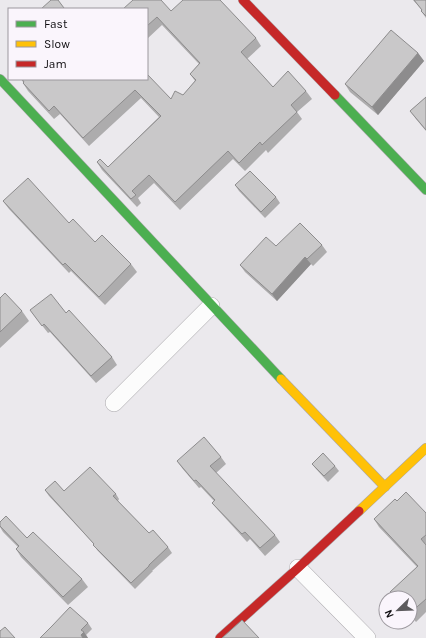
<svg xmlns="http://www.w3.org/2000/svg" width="426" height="638" viewBox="0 0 426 638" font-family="Karla,sans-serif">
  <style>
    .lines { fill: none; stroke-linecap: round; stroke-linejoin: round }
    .street-casing { stroke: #a8a6aa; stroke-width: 18 }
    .fast-casing { stroke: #a8a6aa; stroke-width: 10 }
    .slow-casing { stroke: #a8a6aa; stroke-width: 10 }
    .jam-casing { stroke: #a8a6aa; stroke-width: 10 }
    .street { stroke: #fcfcfc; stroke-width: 17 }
    .fast { stroke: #4caf50; stroke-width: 9 }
    .slow { stroke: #ffc107; stroke-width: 9 }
    .jam { stroke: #c62828; stroke-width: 9 }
    .wall { fill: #adacad }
    .shaded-wall { fill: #8d8c8d }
    .building { fill: #c9c8c9; stroke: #8d8c8d }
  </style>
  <rect width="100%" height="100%" fill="#ebe9ed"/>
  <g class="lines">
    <defs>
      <g id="street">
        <polyline points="114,403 211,306"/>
        <polyline points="298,568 367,638"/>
      </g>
      <g id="fast">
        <polyline points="0,79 281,379"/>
        <polyline points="335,95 426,190"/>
      </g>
      <g id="slow">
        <polyline points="281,379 385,487"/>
        <polyline points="359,511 426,448"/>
      </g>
      <g id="jam">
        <polyline points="243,0 335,95"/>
        <polyline points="220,638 298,568 359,511"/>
      </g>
    </defs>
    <!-- street casing -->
    <use href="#street" class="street-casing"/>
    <!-- fast casing -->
    <use href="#fast" class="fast-casing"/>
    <!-- slow casing -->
    <use href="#slow" class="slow-casing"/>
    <!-- jam casing -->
    <use href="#jam" class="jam-casing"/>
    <!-- street -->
    <use href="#street" class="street"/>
    <!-- fast -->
    <use href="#fast" class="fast"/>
    <!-- slow -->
    <use href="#slow" class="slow"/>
    <!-- jam -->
    <use href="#jam" class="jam"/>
  </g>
  <!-- wall -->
  <g class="wall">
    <polygon points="413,0 426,0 426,18 421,11 422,10"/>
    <polygon points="147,9 171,11 256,38 261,46 247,59 273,87 306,91 312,99 297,112 302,119 268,153 266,150 245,171 233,159 180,210 154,183 138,198 141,203 137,207 102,170 97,162 108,167 159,117 141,98 89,146 60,114 54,119 28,91 23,83 23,82 21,79 147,79 171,99 183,95 195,81 190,74 199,64 162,25 147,39"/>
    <polygon points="418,53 424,61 378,115 350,92 345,84"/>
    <polygon points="426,97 426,131 416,119 410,111"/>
    <polygon points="235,185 276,197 280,203 265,218 239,191"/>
    <polygon points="3,201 69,223 95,242 131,264 137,272 105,305 71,271 69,273 9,209"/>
    <polygon points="322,245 327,252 313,266 311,264 277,301 245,272 240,265 276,246"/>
    <polygon points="0,298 22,311 29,321 0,348"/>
    <polygon points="30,310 66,313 112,357 117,365 96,383 50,332 48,333"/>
    <polygon points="221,457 226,464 216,473 275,535 280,542 265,556 250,539 247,542 218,510 212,503 214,501 201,487 199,488 182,468 177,461"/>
    <polygon points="312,464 335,466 339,471 328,482 316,469"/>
    <polygon points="45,490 116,494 119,499 118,501 149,533 168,547 172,553 152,571 153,571 135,589 97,550 94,544 49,496"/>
    <polygon points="397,501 426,513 426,612 416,622 410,615 410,598 395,598 390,592 417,567 379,527 374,519"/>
    <polygon points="0,522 27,538 82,579 88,587 68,605 21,557 16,549 18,547 3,532 0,527"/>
    <polygon points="88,623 92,629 86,635 88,638 40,638"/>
  </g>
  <!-- shaded-wall -->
  <g class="shaded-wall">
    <polygon points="418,53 424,61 378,115 372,107"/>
    <polygon points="305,257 311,264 277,301 272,294"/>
    <polygon points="84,632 88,638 82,638 81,635"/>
  </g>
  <!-- building -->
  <g class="building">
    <polygon points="51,0 58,0 64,8 63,9 41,9"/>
    <polygon points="133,0 161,0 171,11 183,0 220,0 256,38 241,52 264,77 273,87 288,71 306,91 291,105 297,112 262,145 260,142 239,163 228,151 175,202 149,175 132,191 136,195 131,199 97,162 100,159 108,167 161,116 135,90 83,138 54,106 49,111 23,83 24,82 22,79 147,79 147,74 171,99 175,91 183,95 196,80 190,74 200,63 157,17 147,26 147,9 123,9"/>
    <polygon points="414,0 426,0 426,16 421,11 422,10"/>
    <polygon points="391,30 418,53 372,107 345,84"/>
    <polygon points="426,97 426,130 410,111"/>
    <polygon points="250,171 276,197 261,212 235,185"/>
    <polygon points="28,178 69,223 73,219 95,242 102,235 131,264 99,297 65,263 63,265 3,201"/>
    <polygon points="300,223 322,245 307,259 305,257 272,294 240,265 266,237 276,246"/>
    <polygon points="5,293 22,311 0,332 0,298"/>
    <polygon points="51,294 66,313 69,310 112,357 91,376 44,324 42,326 30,310"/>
    <polygon points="204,437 221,457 210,466 275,535 260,548 245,532 242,534 212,503 215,500 196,480 194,481 177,461"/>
    <polygon points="323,453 335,466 324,476 312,464"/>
    <polygon points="90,467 116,494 113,496 149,533 153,530 168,547 149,565 149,566 131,583 93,545 94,544 45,490 55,481 64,491"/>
    <polygon points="406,492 426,513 426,535 421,539 426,545 426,599 410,613 410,598 396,598 390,592 418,566 374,519 395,499 397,501"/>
    <polygon points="6,516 27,538 33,532 82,579 63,597 16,549 19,546 0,526 0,522"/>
    <polygon points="70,607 88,623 81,630 84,632 81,635 83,638 40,638 52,626"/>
    <polygon points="242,620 259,638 222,638"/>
    <polygon points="5,627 15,638 0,638 0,631"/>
  </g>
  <!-- legend -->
  <rect x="8" y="8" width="140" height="72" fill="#faf5fc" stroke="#9c989e"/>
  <rect x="16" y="21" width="20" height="6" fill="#4caf50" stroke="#9c989e"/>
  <text x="44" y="28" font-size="12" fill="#0f0d10">Fast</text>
  <rect x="16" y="41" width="20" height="6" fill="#ffc107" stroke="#9c989e"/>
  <text x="44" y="48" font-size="12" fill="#0f0d10">Slow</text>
  <rect x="16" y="61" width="20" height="6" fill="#c62828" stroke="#9c989e"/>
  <text x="44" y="68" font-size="12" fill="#0f0d10">Jam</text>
  <!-- north arrow -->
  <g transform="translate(398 610) rotate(247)"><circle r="19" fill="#faf5fc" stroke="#9c989e"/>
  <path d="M0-3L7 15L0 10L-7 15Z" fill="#5c5a5d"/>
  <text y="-6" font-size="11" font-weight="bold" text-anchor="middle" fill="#0f0d10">N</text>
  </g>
</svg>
